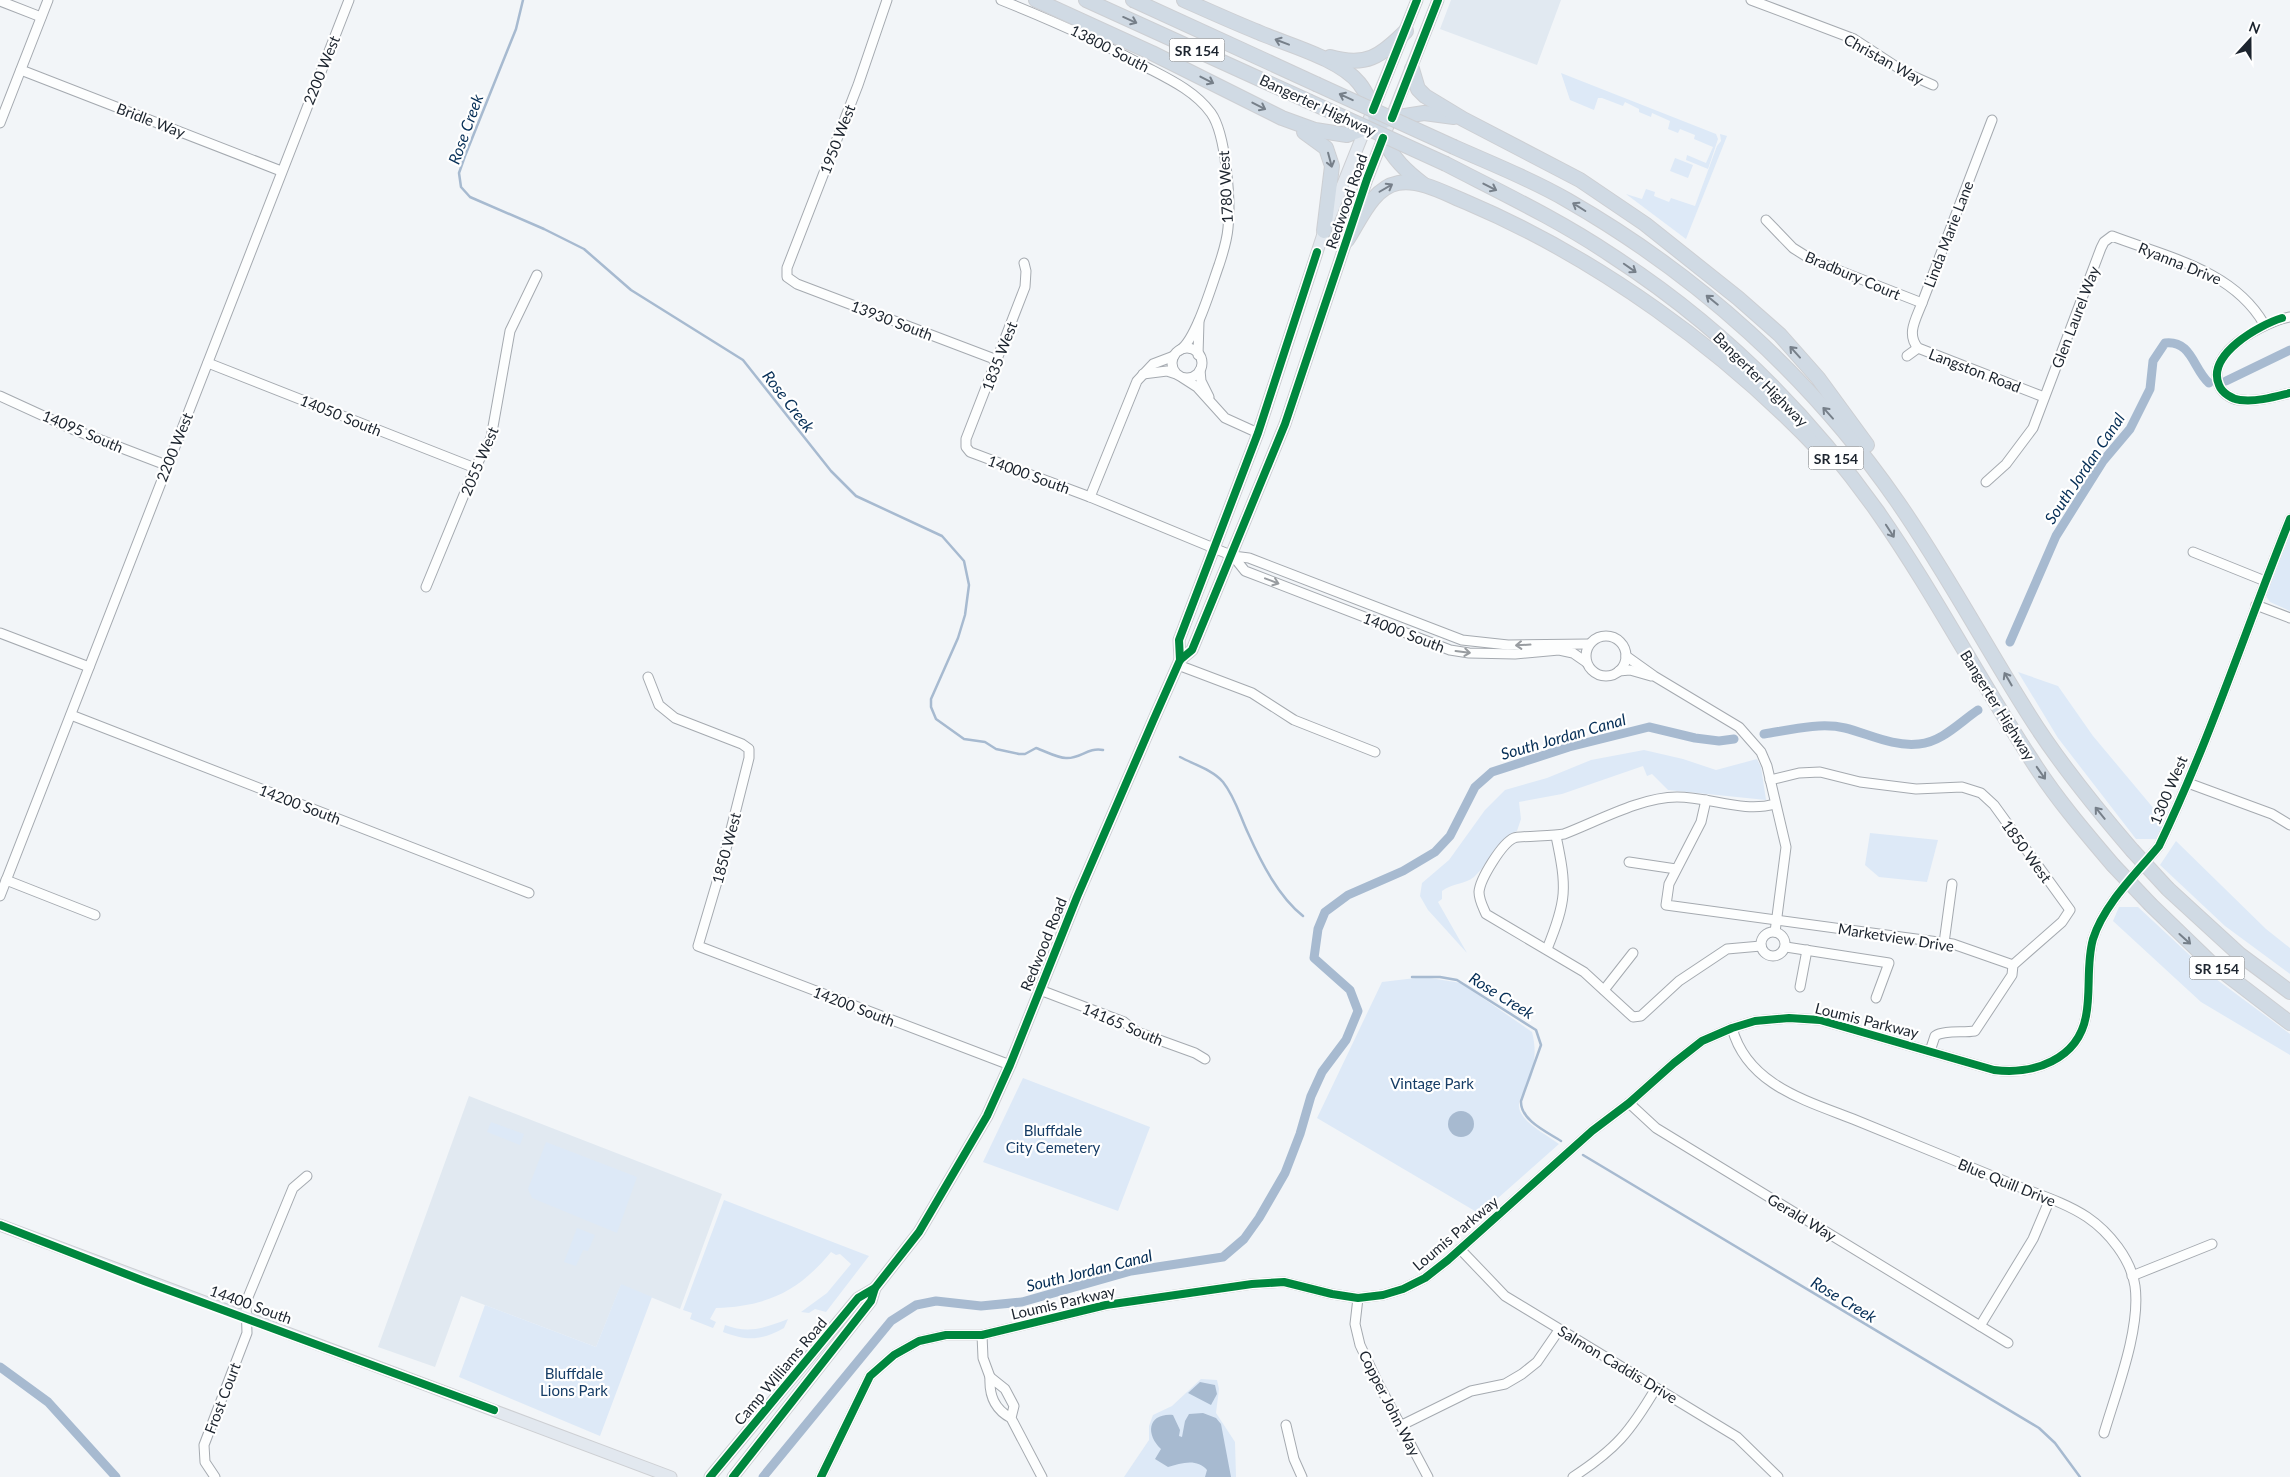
<svg xmlns="http://www.w3.org/2000/svg" width="2290" height="1477" viewBox="0 0 2290 1477" font-family="Lato,sans-serif">
  <style>
    .built { fill: #e1e9f1 }
    .green { fill: #dde9f7 }
    .water { fill: #a7bad0 }
    .lines { fill: none; stroke-linecap: round; stroke-linejoin: round }
    .stream { stroke: #a7bad0; stroke-width: 2.5 }
    .canal { stroke: #a7bad0; stroke-width: 9 }
    .minor-casing { stroke: #a5aab0; stroke-width: 11 }
    .major-casing { stroke: #cdcfd3; stroke-width: 13 }
    .highway-casing { stroke: #cdcfd3; stroke-width: 16 }
    .minor { stroke: #fdfefe; stroke-width: 9 }
    .major { stroke: #e2e8ef; stroke-width: 11 }
    .highway { stroke: #d0dae4; stroke-width: 14 }
    .highway-bridge-casing { stroke: #cdcfd3; stroke-width: 16; stroke-linecap: butt }
    .highway-bridge { stroke: #d0dae4; stroke-width: 14 }
    .cycleway-casing { stroke: #fff; stroke-width: 11 }
    .cycleway { stroke: #00873e; stroke-width: 8 }
    .oneway { stroke: #767f89 }
    .oneway2 { stroke: #989ca0 }
    .labels { text-anchor: middle; dominant-baseline: central; stroke-width: 4.5; stroke-linejoin: round; paint-order: stroke }
    .shield { fill: #fff; stroke: #60666d; stroke-width: 1 }
    .shield-label { font-size: 14px; font-weight: bold; fill: #1c242e }
    .street-label { font-size: 15px; fill: #1c242e; stroke: #fff }
    .park-label { font-size: 15px; fill: #163d66; stroke: #fff }
    .water-label { font-size: 16px; font-style: italic; fill: #052e56; stroke: #fff }
  </style>
  <rect width="100%" height="100%" fill="#f2f5f8"/>
  <!-- built -->
  <g class="built">
    <polygon points="1451,0 1561,0 1537,65 1440,29"/>
    <polygon points="469,1096 722,1194 680,1309 621,1285 596,1347 461,1296 435,1367 378,1347"/>
  </g>
  <!-- green -->
  <g class="green">
    <polygon points="1561,73 1716,134 1718,139 1708,169 1686,160 1687,155 1706,163 1713,147 1694,139 1695,135 1680,129 1678,133 1668,129 1670,121 1652,113 1651,117 1639,112 1639,109 1625,102 1623,106 1602,98 1598,98 1594,110 1570,100"/>
    <polygon points="1720,134 1727,136 1686,239 1626,194 1642,199 1646,189 1655,192 1654,196 1669,202 1671,198 1695,206 1717,146 1721,141"/>
    <polygon points="1675,158 1693,165 1688,178 1670,171"/>
    <polygon points="2290,534 2290,611 2270,602 2266,596"/>
    <polygon points="2018,672 2058,686 2093,736 2165,822 2156,839 2136,839 2058,738"/>
    <path d="M 1644,750 L 1683,759 L 1716,770 L 1757,759 L 1761,767 L 1766,800 L 1668,790 L 1652,774 L 1647,776 L 1643,766 L 1562,794 L 1519,802 L 1521,819 L 1517,831 C 1494,840 1491,862 1474,877 C 1466,884 1452,883 1442,891 L 1442,899 L 1438,902 L 1467,953 L 1428,910 L 1420,896 L 1422,883 L 1449,860 L 1485,810 L 1505,790 L 1547,778 L 1591,760 Z"/>
    <polygon points="1870,833 1938,840 1927,882 1879,877 1865,865"/>
    <polygon points="2176,841 2266,929 2290,948 2290,974 2225,926 2160,865"/>
    <polygon points="2119,907 2138,907 2212,976 2290,1034 2290,1055 2201,1002 2113,921"/>
    <path d="M 1424,977 L 1461,983 L 1532,1032 C 1536,1047 1535,1059 1532,1075 C 1529,1087 1515,1098 1520,1111 C 1526,1125 1547,1135 1559,1144 L 1480,1214 L 1317,1118 L 1382,982 Z"/>
    <polygon points="1023,1078 1150,1127 1118,1211 983,1162"/>
    <polygon points="491,1122 524,1134 520,1145 487,1132"/>
    <polygon points="546,1142 637,1177 617,1233 532,1198 528,1189"/>
    <path d="M 724,1200 L 869,1256 L 826,1312 L 815,1309 L 809,1313 L 801,1312 L 827,1293 L 851,1264 L 840,1254 L 836,1255 L 831,1252 C 798,1292 767,1306 716,1308 L 710,1319 L 716,1322 L 713,1328 L 690,1319 L 692,1313 L 683,1310 Z"/>
    <polygon points="577,1228 595,1235 588,1251 583,1250 576,1266 564,1262"/>
    <polygon points="621,1284 652,1297 600,1436 459,1377 485,1305 596,1347"/>
    <path d="M 788,1319 L 784,1328 C 760,1341 748,1341 723,1332 L 725,1325 C 749,1334 764,1328 788,1319 Z"/>
    <polygon points="1201,1379 1217,1380 1219,1389 1216,1413 1235,1442 1236,1477 1124,1477 1149,1440 1149,1426 1153,1415 1172,1406"/>
  </g>
  <!-- water -->
  <g class="water">
    <circle cx="1461" cy="1124" r="13"/>
    <polygon points="1200,1382 1215,1385 1217,1394 1211,1405 1188,1393"/>
    <path d="M 1203,1413 L 1216,1418 L 1221,1424 L 1231,1477 L 1205,1477 L 1207,1470 C 1197,1458 1181,1463 1168,1467 L 1155,1459 L 1161,1449 C 1145,1434 1148,1413 1173,1415 L 1180,1430 L 1179,1436 L 1182,1437 L 1185,1421 L 1189,1414 Z"/>
  </g>
  <g class="lines">
    <!-- stream -->
    <g class="stream">
      <path d="M 523,0 L 516,29 L 465,156 L 459,173 L 461,187 L 470,197 L 544,229 L 584,249 L 631,290 L 743,360 L 831,471 L 856,496 L 942,536 L 964,561 L 969,585 L 965,615 L 958,638 L 931,699 L 931,707 L 936,719 L 964,739 L 985,742 L 996,749 L 1019,754 L 1025,754 L 1036,748 C 1045,751 1057,758 1066,758 C 1080,759 1088,747 1103,750"/>
      <path d="M 1180,757 C 1193,764 1213,770 1223,782 C 1235,797 1240,816 1248,833 C 1261,862 1278,896 1303,916"/>
      <path d="M 1412,977 L 1440,977 L 1457,980 L 1536,1030 L 1541,1045 L 1521,1101 C 1520,1120 1547,1132 1561,1141"/>
      <polyline points="1583,1155 2039,1428 2055,1443 2080,1477"/>
    </g>
    <!-- canal -->
    <g class="canal">
      <polyline points="2226,381 2290,350"/>
      <path d="M 2010,642 L 2056,536 L 2103,461 L 2130,429 L 2150,389 L 2153,361 L 2165,343 C 2192,340 2193,369 2209,383"/>
      <path d="M 1764,734 C 1789,730 1820,722 1845,728 C 1869,734 1893,747 1919,744 C 1942,742 1960,722 1978,710"/>
      <polyline points="0,1367 48,1402 116,1477"/>
      <polyline points="763,1477 891,1321 916,1305 936,1301 981,1306 1022,1302 1131,1271 1223,1257 1244,1239 1259,1218 1285,1173 1300,1134 1311,1096 1322,1072 1346,1040 1358,1011 1350,990 1314,958 1318,929 1325,912 1348,895 1403,871 1435,852 1450,836 1475,787 1492,772 1569,747 1649,727 1695,738 1719,741 1734,739"/>
    </g>
    <defs>
      <g id="minor">
        <polyline points="887,0 858,85 787,268 787,277 797,284 997,360"/>
        <path d="M 1001,0 C 1051,20 1099,41 1146,67 C 1169,79 1195,91 1211,113 C 1226,134 1231,201 1228,228 C 1227,240 1223,253 1219,265 C 1212,284 1196,340 1180,350"/>
        <polyline points="1751,0 1854,39 1906,73 1933,85"/>
        <polyline points="0,1 41,17"/>
        <polyline points="21,70 281,171"/>
        <path d="M 1992,120 L 1922,303 C 1916,319 1906,334 1918,348 L 2044,397"/>
        <polyline points="0,123 48,0"/>
        <polyline points="1766,220 1793,248 1812,260 1922,303"/>
        <polyline points="1024,263 1026,271 1025,287 966,439 966,447 970,452 1090,497 1233,556 1249,558 1462,640 1508,645 1589,644"/>
        <path d="M 2290,317 C 2266,321 2205,352 2219,385 C 2222,393 2231,399 2240,400 C 2257,402 2274,397 2290,393"/>
        <circle cx="1187" cy="363" r="15"/>
        <polyline points="1198,355 1199,321"/>
        <polyline points="1907,356 1918,348"/>
        <polyline points="208,363 475,468"/>
        <polyline points="1200,370 1201,381 1209,397"/>
        <polyline points="1143,374 1167,371 1176,374"/>
        <polyline points="1183,378 1197,387 1225,418 1258,433"/>
        <polyline points="0,396 72,429 166,465"/>
        <path d="M 1986,482 L 2006,464 L 2033,428 L 2101,248 L 2104,242 L 2112,236 C 2167,257 2233,270 2264,324"/>
        <polyline points="1090,497 1137,381 1153,364 1174,356"/>
        <polyline points="2193,552 2265,581"/>
        <polyline points="1233,556 1245,571 1450,650 1469,653 1515,654 1559,650 1573,653 1586,662"/>
        <polyline points="426,587 475,468 491,438 510,331 537,275"/>
        <polyline points="2256,605 2290,618"/>
        <polyline points="0,633 89,667"/>
        <circle cx="1606" cy="656" r="20"/>
        <polyline points="1626,656 1654,676 1739,727 1761,752 1767,766 1786,847 1775,932"/>
        <polyline points="1178,665 1252,693 1294,720 1375,752"/>
        <polyline points="1619,671 1630,670 1651,676"/>
        <polyline points="648,677 659,705 675,718 742,744 749,749 749,758 722,865 698,946 1010,1065"/>
        <polyline points="71,715 529,893"/>
        <path d="M 1770,780 L 1799,773 L 1820,772 L 1860,782 L 1916,789 L 1962,787 L 1981,793 L 1994,805 L 2070,910 L 2062,922 L 2013,965 L 2012,975 L 1975,1031 C 1963,1033 1944,1030 1935,1036 L 1930,1051"/>
        <polyline points="2188,783 2272,814 2290,825"/>
        <polyline points="1706,800 1701,822 1669,884 1666,905 1953,944 2013,965"/>
        <polyline points="1629,862 1676,869"/>
        <polyline points="6,880 95,915"/>
        <polyline points="0,896 349,0"/>
        <circle cx="1773" cy="944" r="12"/>
        <polyline points="1944,943 1952,884"/>
        <path d="M 1761,946 L 1727,949 L 1679,981 L 1641,1016 L 1633,1017 L 1584,972 L 1486,914 C 1483,907 1479,900 1479,892 C 1480,879 1502,843 1514,838 C 1519,836 1553,836 1564,834 C 1598,821 1641,797 1677,797 C 1710,797 1743,813 1775,804"/>
        <polyline points="1786,947 1889,963 1876,998"/>
        <path d="M 1547,949 C 1567,900 1567,888 1556,836"/>
        <polyline points="1800,987 1807,950"/>
        <polyline points="1040,990 1124,1022 1137,1032 1195,1053 1205,1059"/>
        <polyline points="1604,990 1633,953"/>
        <path d="M 1732,1028 C 1747,1084 1804,1100 1853,1119 C 1904,1140 1956,1161 2007,1182 C 2033,1193 2063,1201 2087,1217 C 2109,1232 2131,1259 2135,1286 C 2141,1329 2116,1392 2104,1433"/>
        <polyline points="1629,1103 1656,1128 2008,1343"/>
        <polyline points="1460,1249 1505,1296 1737,1437 1778,1477"/>
        <polyline points="2132,1276 2212,1244"/>
        <polyline points="1358,1298 1355,1324 1360,1345 1378,1383 1428,1477"/>
        <polyline points="1980,1326 2033,1239 2050,1199"/>
        <polyline points="982,1335 983,1358 990,1377"/>
        <path d="M 1011,1418 L 1014,1406 L 1005,1389 L 990,1377 C 989,1395 994,1409 1011,1418 L 1042,1477"/>
        <polyline points="1286,1425 1294,1459 1302,1477"/>
        <polyline points="1402,1425 1471,1391 1505,1384 1522,1374 1537,1362 1559,1330"/>
        <polyline points="215,1477 205,1462 204,1445 247,1333 246,1302 293,1188 307,1176"/>
        <path d="M 821,1477 L 870,1376 L 894,1355 L 919,1341 L 946,1335 L 982,1335 L 1106,1305 L 1252,1284 L 1284,1282 L 1332,1294 L 1358,1298 L 1383,1295 L 1403,1289 L 1425,1278 L 1448,1260 L 1592,1131 L 1629,1103 L 1674,1063 L 1702,1041 L 1732,1028 L 1755,1021 L 1789,1018 L 1820,1020 L 1994,1070 C 2033,1075 2078,1060 2086,1016 C 2091,991 2086,964 2093,939 C 2104,904 2136,874 2159,846 C 2210,740 2246,628 2290,519"/>
        <path d="M 1573,1477 C 1616,1449 1630,1432 1656,1388"/>
      </g>
      <g id="major">
        <polyline points="1180,660 1179,640 1258,433 1324,231 1417,0"/>
        <polyline points="0,1225 671,1477"/>
        <polyline points="710,1477 858,1298 875,1288 919,1232 987,1116 1010,1065 1077,897 1153,721 1180,660 1192,650 1285,424 1367,179 1438,0"/>
        <polyline points="733,1477 871,1301 875,1288"/>
      </g>
      <g id="highway">
        <polyline points="1036,0 1152,53 1282,118 1315,130 1347,135 1392,118 1424,113 1454,117"/>
        <polyline points="1086,0 1308,101"/>
        <polyline points="1133,0 1316,84"/>
        <path d="M 1184,0 C 1209,11 1233,22 1258,32 C 1287,45 1339,58 1359,83 C 1372,99 1375,120 1384,139 C 1393,159 1406,171 1423,184"/>
        <path d="M 1330,57 C 1366,67 1380,57 1406,31"/>
        <polyline points="1412,69 1418,89 1425,96 1463,119 1580,180 1645,224 1738,298 1780,335 1818,378 1867,445"/>
        <polyline points="1304,132 1326,148 1332,166 1324,231"/>
        <path d="M 1454,147 C 1492,164 1531,179 1567,200 C 1698,275 1811,377 1897,501 C 1945,570 1984,644 2029,715 C 2059,763 2095,807 2132,850"/>
        <path d="M 1446,164 C 1502,193 1559,220 1611,255 C 1715,322 1805,410 1877,511 C 1933,591 1978,678 2031,759 C 2055,797 2084,831 2113,865"/>
        <path d="M 1347,240 C 1360,221 1372,188 1398,183 C 1421,179 1446,194 1466,202 C 1596,257 1725,350 1822,453"/>
        <polyline points="2168,889 2239,954 2290,992"/>
        <polyline points="2151,905 2209,961 2290,1023"/>
      </g>
    </defs>
    <!-- minor casing -->
    <use href="#minor" class="minor-casing"/>
    <!-- major casing -->
    <use href="#major" class="major-casing"/>
    <!-- highway casing -->
    <use href="#highway" class="highway-casing"/>
    <!-- minor -->
    <use href="#minor" class="minor"/>
    <!-- major -->
    <use href="#major" class="major"/>
    <!-- highway -->
    <use href="#highway" class="highway"/>
    <defs>
      <g id="highway-bridge">
        <polyline points="1316,84 1454,147"/>
        <polyline points="1308,101 1446,164"/>
        <polyline points="2132,850 2168,889"/>
        <polyline points="2113,865 2151,905"/>
      </g>
    </defs>
    <!-- highway-bridge casing -->
    <use href="#highway-bridge" class="highway-bridge-casing"/>
    <!-- highway-bridge -->
    <use href="#highway-bridge" class="highway-bridge"/>
    <defs>
      <g id="cycleway">
        <polyline points="1373,110 1417,0"/>
        <polyline points="1392,118 1438,0"/>
        <path d="M 2282,318 C 2259,325 2206,355 2219,385 C 2222,393 2232,399 2240,400 C 2257,402 2274,397 2290,393"/>
        <polyline points="1180,660 1179,640 1258,433 1317,252"/>
        <polyline points="0,1225 144,1281 494,1410"/>
        <polyline points="710,1477 858,1298 875,1288 919,1232 987,1116 1010,1065 1077,897 1153,721 1180,660 1192,650 1285,424 1367,179 1383,138"/>
        <polyline points="733,1477 871,1301 875,1288"/>
        <path d="M 821,1477 L 870,1376 L 894,1355 L 919,1341 L 946,1335 L 982,1335 L 1106,1305 L 1252,1284 L 1284,1282 L 1332,1294 L 1358,1298 L 1383,1295 L 1403,1289 L 1425,1278 L 1448,1260 L 1592,1131 L 1629,1103 L 1674,1063 L 1702,1041 L 1732,1028 L 1755,1021 L 1789,1018 L 1820,1020 L 1994,1070 C 2033,1075 2078,1060 2086,1016 C 2091,991 2086,964 2093,939 C 2104,904 2136,874 2159,846 C 2210,740 2246,628 2290,519"/>
      </g>
    </defs>
    <!-- cycleway casing -->
    <use href="#cycleway" class="cycleway-casing"/>
    <!-- cycleway -->
    <use href="#cycleway" class="cycleway"/>
  </g>
  <!-- one-way arrows -->
  <defs><path id="oneway-shaft" d="M-6 0H5M1.5-3L5.5 0L1.5 3" fill="none" stroke-width="1.6" stroke-linecap="round" stroke-linejoin="round" transform="scale(1.25)"/></defs>
  <g class="oneway">
    <use href="#oneway-shaft" transform="translate(1130 20) rotate(24)"/>
    <use href="#oneway-shaft" transform="translate(1282 42) rotate(-159)"/>
    <use href="#oneway-shaft" transform="translate(1207 80) rotate(27)"/>
    <use href="#oneway-shaft" transform="translate(1346 97) rotate(-155)"/>
    <use href="#oneway-shaft" transform="translate(1259 106) rotate(27)"/>
    <use href="#oneway-shaft" transform="translate(1330 160) rotate(75)"/>
    <use href="#oneway-shaft" transform="translate(1490 187) rotate(27)"/>
    <use href="#oneway-shaft" transform="translate(1386 188) rotate(-30)"/>
    <use href="#oneway-shaft" transform="translate(1579 207) rotate(-148)"/>
    <use href="#oneway-shaft" transform="translate(1630 268) rotate(35)"/>
    <use href="#oneway-shaft" transform="translate(1712 300) rotate(-141)"/>
    <use href="#oneway-shaft" transform="translate(1795 352) rotate(-132)"/>
    <use href="#oneway-shaft" transform="translate(1828 413) rotate(-132)"/>
    <use href="#oneway-shaft" transform="translate(1890 531) rotate(57)"/>
    <use href="#oneway-shaft" transform="translate(2008 679) rotate(-120)"/>
    <use href="#oneway-shaft" transform="translate(2041 773) rotate(55)"/>
    <use href="#oneway-shaft" transform="translate(2100 813) rotate(-129)"/>
    <use href="#oneway-shaft" transform="translate(2185 939) rotate(42)"/>
  </g>
  <g class="oneway2">
    <use href="#oneway-shaft" transform="translate(1272 581) rotate(21)"/>
    <use href="#oneway-shaft" transform="translate(1523 645) rotate(177)"/>
    <use href="#oneway-shaft" transform="translate(1463 652) rotate(7)"/>
  </g>
  <g class="labels">
    <!-- shield labels -->
    <g class="shield">
      <rect x="1169.5" y="38.5" width="55" height="23" rx="4"/>
      <rect x="1808.5" y="446.5" width="55" height="23" rx="4"/>
      <rect x="2189.5" y="956.5" width="55" height="23" rx="4"/>
    </g>
    <g class="shield-label">
      <text x="1197" y="50">SR 154</text>
      <text x="1836" y="458">SR 154</text>
      <text x="2217" y="968">SR 154</text>
    </g>
    <!-- street labels -->
    <g class="street-label">
      <text transform="translate(1110 48) rotate(27)">13800 South</text>
      <text transform="translate(1884 59) rotate(29)">Christan Way</text>
      <text transform="translate(321 70) rotate(-68)">2200 West</text>
      <text transform="translate(1318 105) rotate(25)">Bangerter Highway</text>
      <text transform="translate(151 120) rotate(21)">Bridle Way</text>
      <text transform="translate(837 139) rotate(-69)">1950 West</text>
      <text transform="translate(1225 187) rotate(-93)">1780 West</text>
      <text transform="translate(1346 201) rotate(-71)">Redwood Road</text>
      <text transform="translate(1948 234) rotate(-69)">Linda Marie Lane</text>
      <text transform="translate(2180 263) rotate(22)">Ryanna Drive</text>
      <text transform="translate(1853 275) rotate(23)">Bradbury Court</text>
      <text transform="translate(2075 317) rotate(-69)">Glen Laurel Way</text>
      <text transform="translate(892 320) rotate(21)">13930 South</text>
      <text transform="translate(999 356) rotate(-69)">1835 West</text>
      <text transform="translate(1975 370) rotate(21)">Langston Road</text>
      <text transform="translate(1761 379) rotate(45)">Bangerter Highway</text>
      <text transform="translate(341 415) rotate(22)">14050 South</text>
      <text transform="translate(83 431) rotate(23)">14095 South</text>
      <text transform="translate(174 447) rotate(-68)">2200 West</text>
      <text transform="translate(479 461) rotate(-67)">2055 West</text>
      <text transform="translate(1029 474) rotate(20)">14000 South</text>
      <text transform="translate(1404 632) rotate(21)">14000 South</text>
      <text transform="translate(1998 705) rotate(58)">Bangerter Highway</text>
      <text transform="translate(2168 790) rotate(-67)">1300 West</text>
      <text transform="translate(300 804) rotate(21)">14200 South</text>
      <text transform="translate(726 848) rotate(-75)">1850 West</text>
      <text transform="translate(2027 851) rotate(54)">1850 West</text>
      <text transform="translate(1896 937) rotate(9)">Marketview Drive</text>
      <text transform="translate(1043 944) rotate(-68)">Redwood Road</text>
      <text transform="translate(854 1006) rotate(21)">14200 South</text>
      <text transform="translate(1867 1020) rotate(14)">Loumis Parkway</text>
      <text transform="translate(1123 1024) rotate(23)">14165 South</text>
      <text transform="translate(2007 1182) rotate(22)">Blue Quill Drive</text>
      <text transform="translate(1802 1217) rotate(31)">Gerald Way</text>
      <text transform="translate(1455 1233) rotate(-40)">Loumis Parkway</text>
      <text transform="translate(1063 1302) rotate(-13)">Loumis Parkway</text>
      <text transform="translate(251 1304) rotate(20)">14400 South</text>
      <text transform="translate(1618 1364) rotate(31)">Salmon Caddis Drive</text>
      <text transform="translate(780 1371) rotate(-50)">Camp Williams Road</text>
      <text transform="translate(222 1398) rotate(-69)">Frost Court</text>
      <text transform="translate(1390 1403) rotate(63)">Copper John Way</text>
    </g>
    <!-- park labels -->
    <g class="park-label">
      <text x="1432" y="1083">Vintage Park</text>
      <text x="1053" y="1130">Bluffdale<tspan x="1053" dy="17">City Cemetery</tspan></text>
      <text x="574" y="1373">Bluffdale<tspan x="574" dy="17">Lions Park</tspan></text>
    </g>
    <!-- water labels -->
    <g class="water-label">
      <text transform="translate(465 129) rotate(-70)">Rose Creek</text>
      <text transform="translate(789 401) rotate(52)">Rose Creek</text>
      <text transform="translate(2084 468) rotate(-56)">South Jordan Canal</text>
      <text transform="translate(1563 736) rotate(-16)">South Jordan Canal</text>
      <text transform="translate(1502 995) rotate(32)">Rose Creek</text>
      <text transform="translate(1089 1270) rotate(-14)">South Jordan Canal</text>
      <text transform="translate(1844 1299) rotate(31)">Rose Creek</text>
    </g>
  </g>
  <!-- north arrow -->
  <g transform="translate(2250 40) rotate(21)" stroke="#ffffff" stroke-width="4" paint-order="stroke">
  <path d="M0-4L9 19L0 12L-9 19Z" fill="#1c242e"/>
  <text y="-8" font-size="14" font-weight="bold" text-anchor="middle" fill="#1c242e">N</text>
  </g>
</svg>
